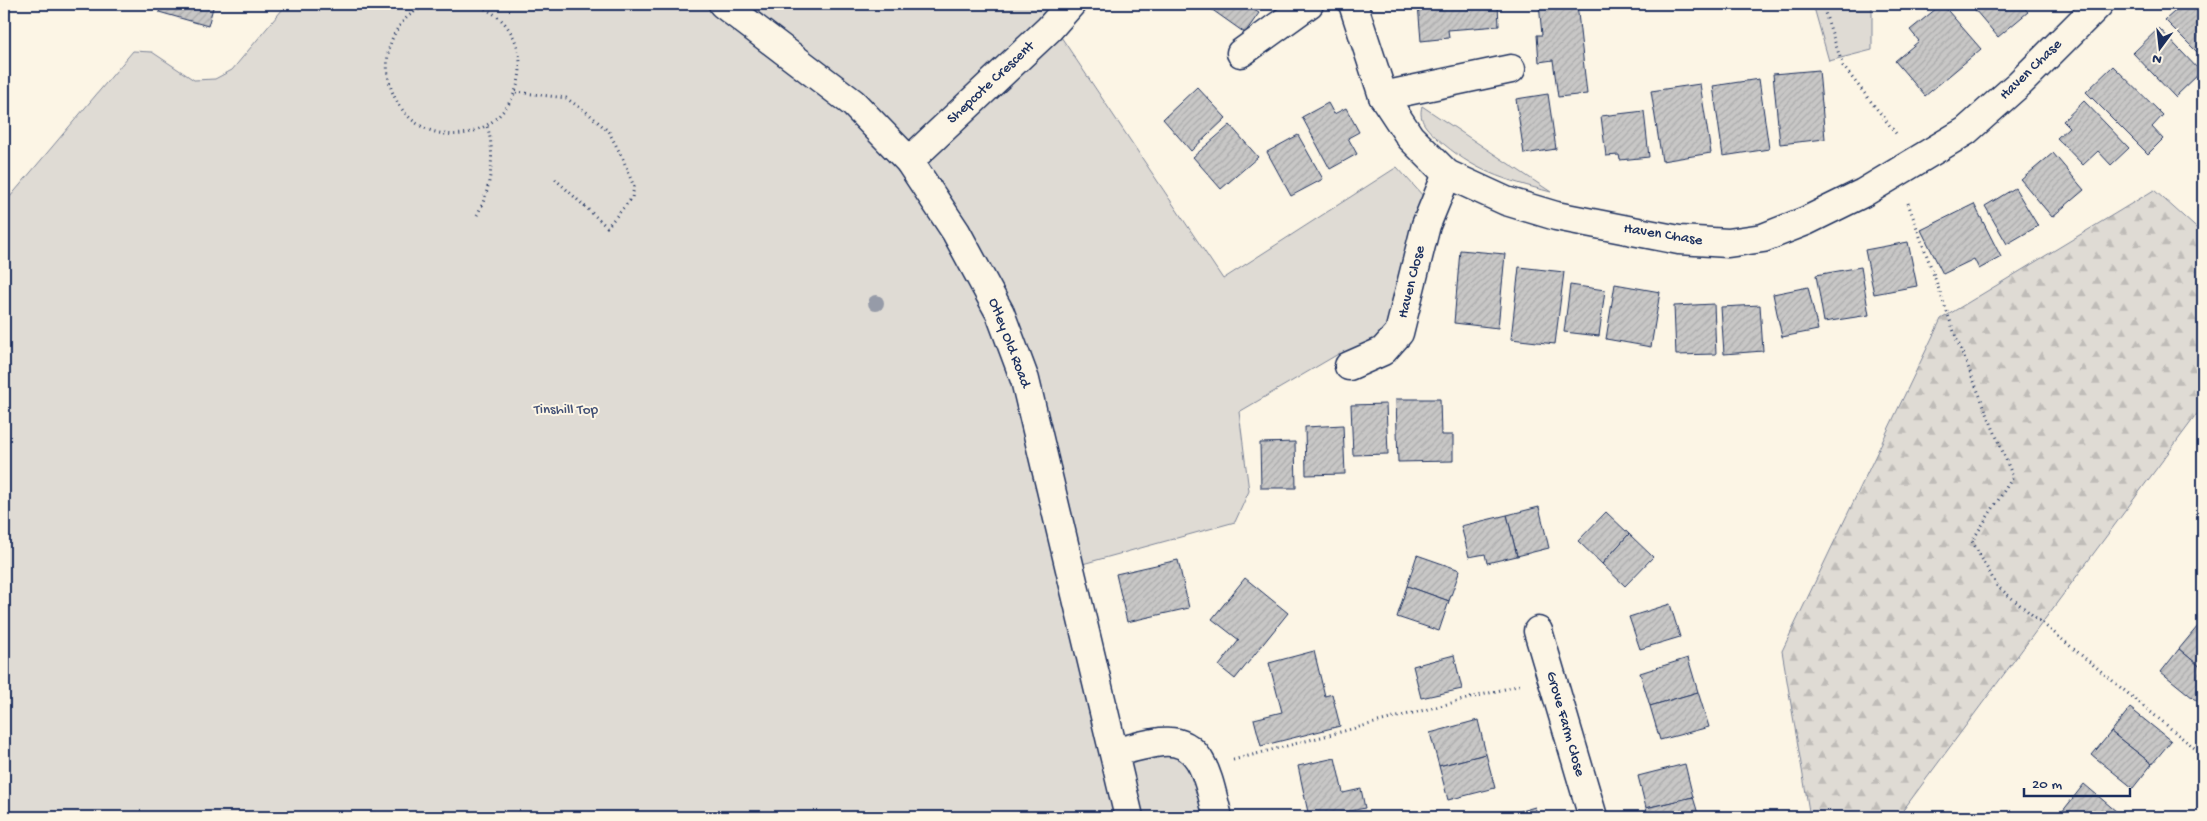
<svg xmlns="http://www.w3.org/2000/svg" width="2207" height="821" viewBox="0 0 2207 821" font-family="'Gochi Hand',sans-serif">
  <style>
    .green { fill: #dfdbd4; stroke: #7d8599 }
    .forest { fill: url(#forest-firs); stroke: #7d8599 }
    .building { fill: url(#building-hatch); stroke: #1b2f5e }
    .lines { fill: none; stroke-linecap: round; stroke-linejoin: round }
    .street-casing { stroke: #1b2f5e; stroke-width: 31 }
    .secondary-casing { stroke: #1b2f5e; stroke-width: 31 }
    .path { stroke: #1b2f5e; stroke-width: 3; stroke-dasharray: 1 4; stroke-linecap: butt }
    .street { stroke: #fcf5e5; stroke-width: 28 }
    .secondary { stroke: #fcf5e5; stroke-width: 28 }
    .tree { fill: #969ba8 }
    .labels { text-anchor: middle; dominant-baseline: central; stroke-width: 4; stroke-linejoin: round; paint-order: stroke }
    .street-label { font-size: 15px; fill: #1b2f5e; stroke: #fcf5e5 }
    .park-label { font-size: 15px; fill: #425176; stroke: #fcf5e5 }
  </style>
  <defs>
    <pattern id="forest-firs" width="22" height="20" patternUnits="userSpaceOnUse" patternTransform="scale(1.25)"><rect width="22" height="20" fill="#dfdbd4"/><path d="M5 1l3.5 6h-7zM16 11l3.5 6h-7z" fill="#bfbcb8"/></pattern>
    <pattern id="building-hatch" width="6" height="6" patternUnits="userSpaceOnUse" patternTransform="scale(1.25)"><rect width="6" height="6" fill="#c8c7c6"/><path d="M-1 1l2-2M0 6l6-6M5 7l2-2" fill="none" stroke="#ababac"/></pattern>
  </defs>
  <rect width="100%" height="100%" fill="#fcf5e5"/>
  <filter id="ink" filterUnits="userSpaceOnUse"><feTurbulence type="fractalNoise" baseFrequency=".02" numOctaves="2"/><feDisplacementMap in="SourceGraphic" scale="10" xChannelSelector="R" yChannelSelector="G"/><feConvolveMatrix kernelMatrix="1 2 1 2 8 2 1 2 1" color-interpolation-filters="sRGB"/></filter>
  <g filter="url(#ink)">
    <!-- green -->
    <g class="green">
      <polygon points="287,4 1035,4 1040,8 1043,4 1052,4 1045,13 1223,279 1397,167 1433,207 1405,313 1349,366 1340,353 1239,412 1249,491 1235,522 1068,568 1114,752 1178,743 1218,817 4,817 4,204 133,51 152,52 194,80 215,79 232,70"/>
      <polygon points="1813,4 1872,4 1872,50 1829,61"/>
      <path d="M 1422,106 L 1551,192 C 1504,180 1473,171 1437,138 C 1427,129 1418,121 1422,106 Z"/>
    </g>
    <!-- forest -->
    <polygon class="forest" points="2154,190 2203,234 2203,406 1898,817 1810,817 1782,651 1941,319"/>
    <!-- building -->
    <g class="building">
      <polygon points="162,4 214,4 208,26 159,12"/>
      <polygon points="1204,4 1254,4 1251,8 1259,13 1245,33"/>
      <polygon points="1418,4 1498,4 1499,26 1448,30 1449,38 1421,41"/>
      <polygon points="1539,4 1577,4 1587,94 1558,97 1553,60 1539,62 1537,35 1542,35"/>
      <polygon points="1942,4 1981,49 1925,96 1895,61 1919,41 1910,30"/>
      <polygon points="1970,4 2021,4 2028,12 1998,37"/>
      <polygon points="2183,4 2198,4 2203,9 2203,46 2197,52 2165,20"/>
      <polygon points="2159,28 2201,72 2175,97 2133,53"/>
      <polygon points="2113,66 2163,115 2152,127 2163,139 2148,154 2086,92"/>
      <polygon points="1819,70 1825,139 1780,144 1773,74"/>
      <polygon points="1759,79 1769,149 1723,156 1713,86"/>
      <polygon points="1700,84 1711,153 1662,161 1651,91"/>
      <polygon points="1197,87 1226,118 1191,151 1163,119"/>
      <polygon points="1548,94 1556,149 1524,154 1516,99"/>
      <polygon points="2084,101 2129,148 2111,165 2098,151 2083,165 2057,138 2069,127 2063,121"/>
      <polygon points="1328,103 1334,114 1346,108 1359,132 1348,138 1357,154 1330,169 1302,117"/>
      <polygon points="1644,111 1649,157 1620,160 1619,155 1606,156 1601,116"/>
      <polygon points="1230,125 1258,157 1221,189 1193,157"/>
      <polygon points="1298,135 1323,179 1291,196 1267,152"/>
      <polygon points="2053,153 2084,190 2052,217 2021,180"/>
      <polygon points="2015,188 2038,226 2007,244 1985,206"/>
      <polygon points="1974,204 2001,257 1979,269 1974,259 1943,274 1921,230"/>
      <polygon points="1908,242 1917,286 1874,294 1865,250"/>
      <polygon points="1460,250 1505,254 1498,328 1454,323"/>
      <polygon points="1519,267 1564,272 1555,344 1511,339"/>
      <polygon points="1861,267 1869,315 1824,322 1816,275"/>
      <polygon points="1615,284 1660,292 1651,347 1606,339"/>
      <polygon points="1570,285 1605,290 1599,336 1564,332"/>
      <polygon points="1808,287 1818,330 1782,337 1773,294"/>
      <polygon points="1714,304 1716,354 1676,355 1674,306"/>
      <polygon points="1760,305 1763,351 1724,354 1721,307"/>
      <polygon points="1396,399 1440,399 1441,435 1453,435 1453,461 1398,462"/>
      <polygon points="1386,404 1388,454 1353,455 1351,405"/>
      <polygon points="1343,425 1345,474 1306,475 1305,427"/>
      <polygon points="1295,442 1296,488 1261,488 1260,443"/>
      <polygon points="1539,507 1549,548 1517,556 1507,515"/>
      <polygon points="1606,512 1629,534 1602,564 1578,541"/>
      <polygon points="1507,515 1517,556 1487,563 1485,554 1469,557 1461,526"/>
      <polygon points="1629,534 1653,557 1625,586 1602,564"/>
      <polygon points="1417,555 1460,570 1449,601 1407,586"/>
      <polygon points="1178,560 1189,608 1127,622 1116,574"/>
      <polygon points="1245,578 1288,613 1235,679 1219,666 1239,640 1212,619"/>
      <polygon points="1407,586 1449,601 1439,631 1397,617"/>
      <polygon points="1670,604 1680,637 1640,649 1629,617"/>
      <polygon points="2198,626 2203,631 2203,669 2179,649"/>
      <polygon points="2179,649 2203,669 2203,706 2161,672"/>
      <polygon points="1314,651 1325,696 1332,694 1340,726 1261,746 1254,719 1282,712 1269,663"/>
      <polygon points="1454,655 1462,689 1421,698 1413,666"/>
      <polygon points="1688,658 1698,692 1650,706 1640,673"/>
      <polygon points="1698,692 1709,727 1660,740 1650,706"/>
      <polygon points="2130,708 2171,741 2152,764 2111,732"/>
      <polygon points="1478,720 1486,754 1439,766 1430,733"/>
      <polygon points="2111,732 2152,764 2133,788 2092,755"/>
      <polygon points="1486,754 1495,788 1448,800 1439,766"/>
      <polygon points="1335,758 1343,793 1361,789 1365,808 1322,817 1309,817 1298,766"/>
      <polygon points="1685,764 1693,797 1646,808 1638,776"/>
      <polygon points="2084,784 2117,812 2112,817 2068,817 2062,812"/>
      <polygon points="1693,797 1699,817 1649,817 1646,808"/>
      <polygon points="1535,807 1538,817 1500,817"/>
      <polygon points="2043,812 2049,817 2038,817"/>
      <polygon points="2062,812 2068,817 2057,817"/>
    </g>
    <g class="lines">
      <defs>
        <g id="street">
          <polyline points="1353,4 1383,96 1410,137 1447,174 1506,201 1556,216 1679,240 1728,243 1763,238 1806,221 1863,193 1966,131 2020,83 2099,4"/>
          <polyline points="1241,53 1309,4"/>
          <polyline points="1383,96 1511,69"/>
          <polyline points="909,161 1049,29 1071,4"/>
          <polyline points="1349,366 1383,351 1399,333 1426,225 1447,174"/>
          <polyline points="1538,631 1593,817"/>
          <path d="M 1115,752 C 1130,749 1145,744 1161,742 C 1205,737 1209,786 1218,817"/>
        </g>
        <polyline id="secondary" points="723,4 853,103 909,161 956,232 1000,313 1025,380 1129,817"/>
      </defs>
      <!-- street casing -->
      <use href="#street" class="street-casing"/>
      <!-- secondary casing -->
      <use href="#secondary" class="secondary-casing"/>
      <!-- path -->
      <g class="path">
        <path d="M 433,4 C 365,21 376,125 445,134 C 502,141 541,75 508,28 C 500,16 488,10 475,4"/>
        <polyline points="1822,4 1843,66 1898,136"/>
        <polyline points="516,92 566,98 588,113 609,132 623,159 634,187 632,198 607,227 554,178"/>
        <polyline points="1908,203 1957,340 2013,477 1972,541 1997,586 2203,755"/>
        <path d="M 477,215 C 491,191 496,152 487,126"/>
        <polyline points="1233,760 1520,685"/>
      </g>
      <!-- street -->
      <use href="#street" class="street"/>
      <!-- secondary -->
      <use href="#secondary" class="secondary"/>
    </g>
    <!-- trees -->
    <circle class="tree" cx="876" cy="303" r="8"/>
  </g>
  <g class="labels">
    <!-- street labels -->
    <g class="street-label">
      <text transform="translate(2031 70) rotate(-44)">Haven Chase</text>
      <text transform="translate(991 83) rotate(-43)">Shepcote Crescent</text>
      <text transform="translate(1663 235) rotate(9)">Haven Chase</text>
      <text transform="translate(1412 282) rotate(-76)">Haven Close</text>
      <text transform="translate(1009 343) rotate(69)">Otley Old Road</text>
      <text transform="translate(1565 724) rotate(74)">Grove Farm Close</text>
    </g>
    <!-- park labels -->
    <g class="park-label">
      <text x="566" y="410">Tinshill Top</text>
    </g>
  </g>
  <!-- margin -->
  <rect width="2207" height="821" fill="none" stroke="#fcf5e5" stroke-width="20"/>
  <rect x="10" y="10" width="2187" height="801" fill="none" stroke="#1b2f5e" stroke-width="2" filter="url(#ink)"/>
  <!-- north arrow -->
  <g transform="translate(2160 48) rotate(195)" stroke="#fcf5e5" stroke-width="4" paint-order="stroke">
  <path d="M0-4L9 19L0 12L-9 19Z" fill="#1b2f5e"/>
  <text y="-8" font-size="14" font-weight="bold" text-anchor="middle" fill="#1b2f5e">N</text>
  </g>
  <!-- scale -->
  <path d="M2024 788v8h106v-8" fill="none" stroke="#1b2f5e" stroke-width="2.5"/>
  <text x="2032" y="788" font-size="15" fill="#1b2f5e" stroke="#fcf5e5" stroke-width="4" paint-order="stroke">20 m</text>
</svg>
